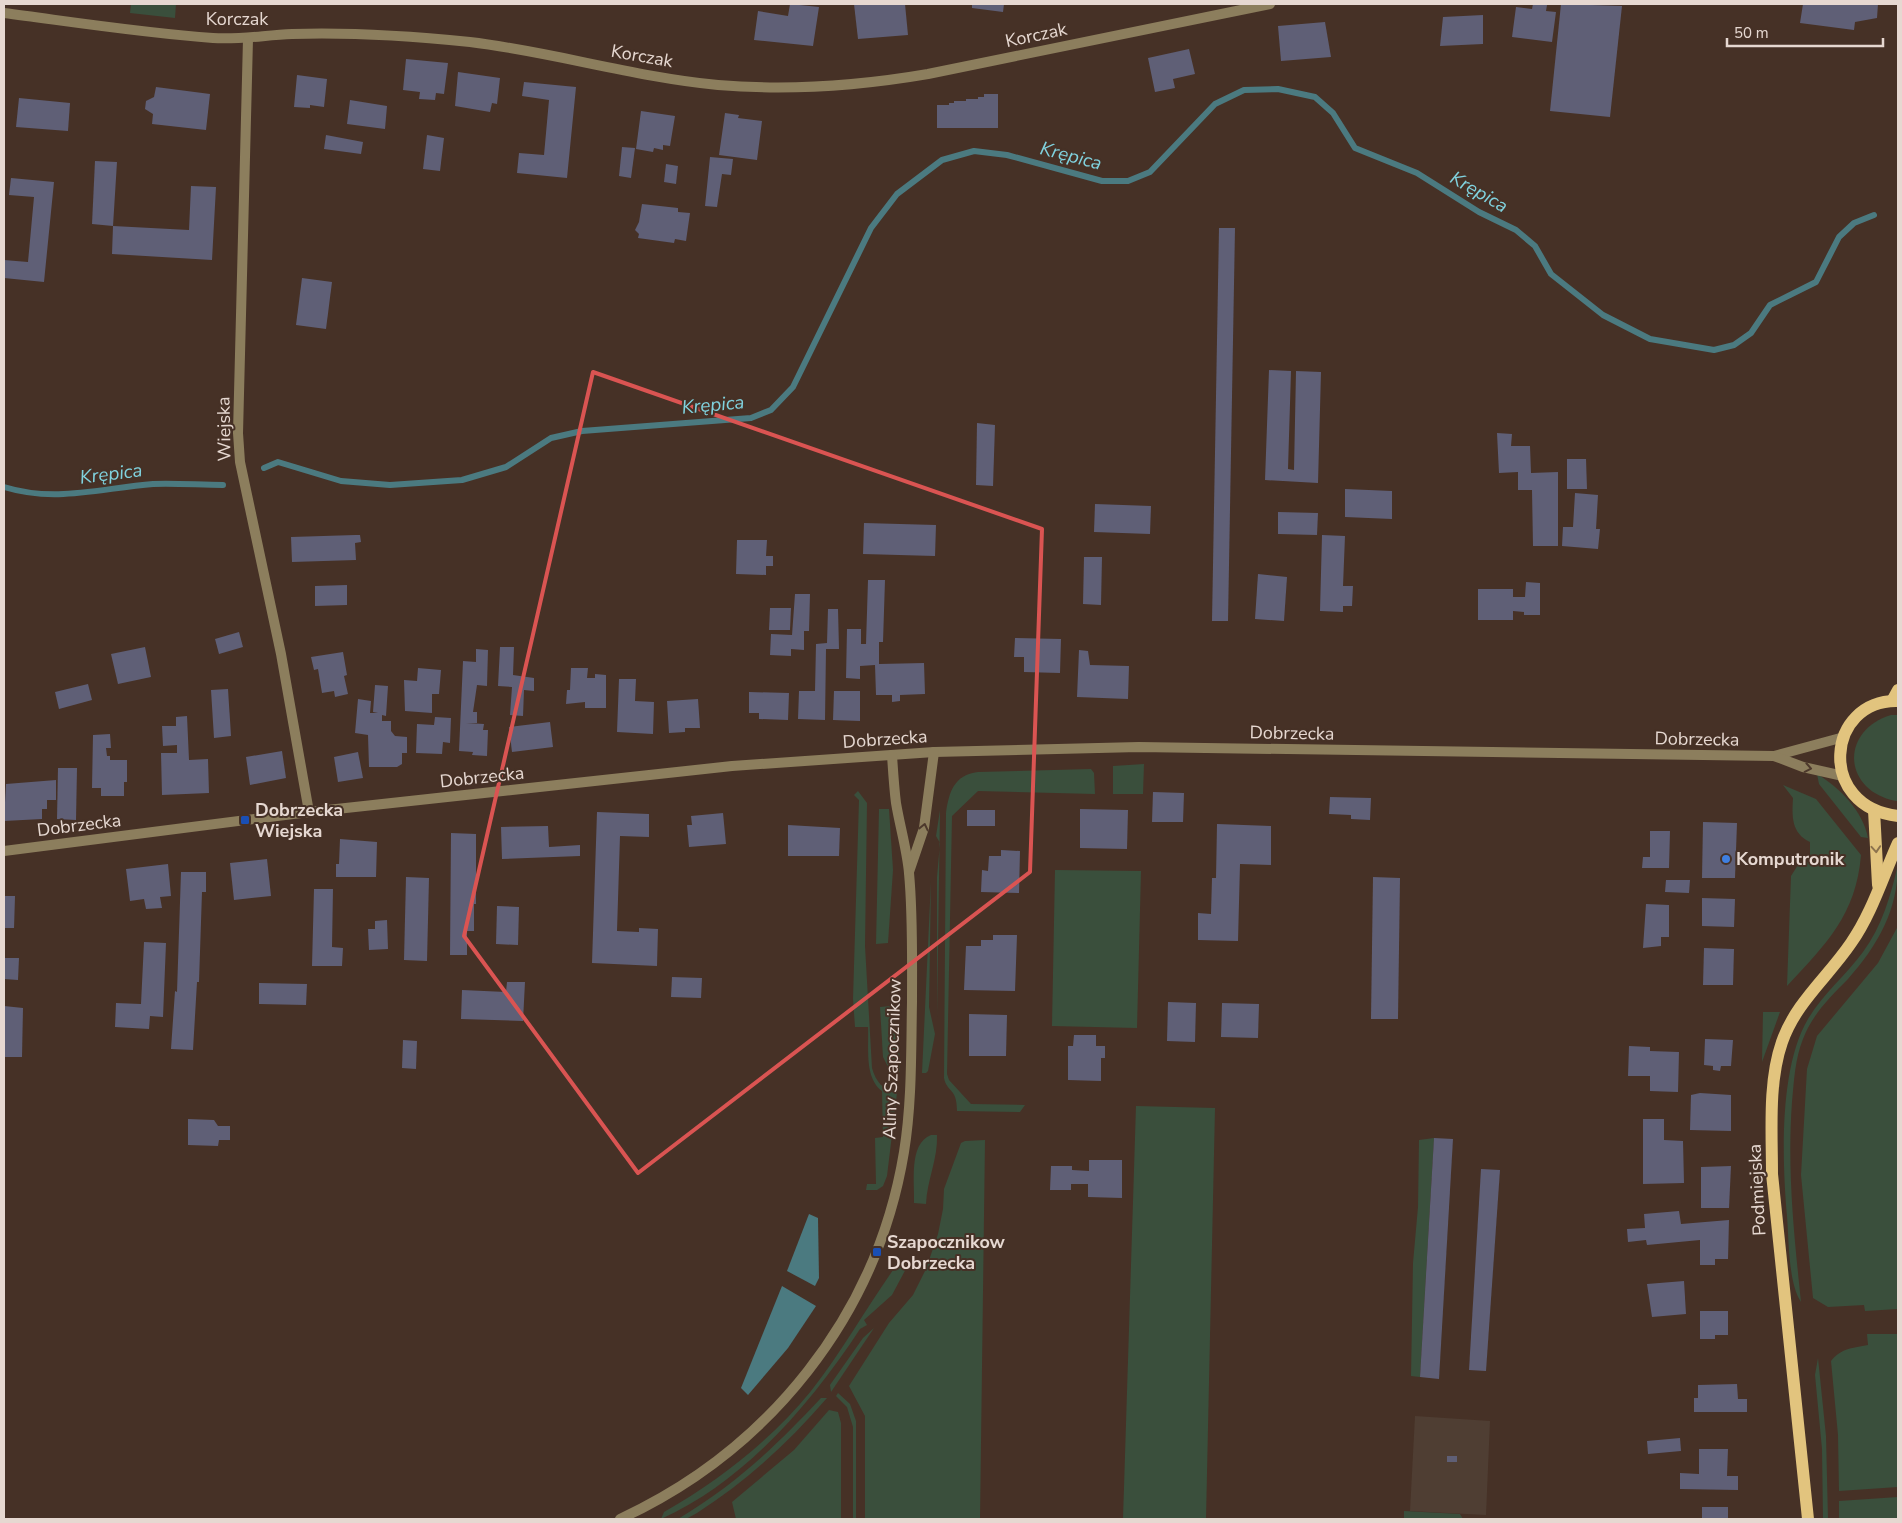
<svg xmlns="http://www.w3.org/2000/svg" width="1902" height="1523" viewBox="0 0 1902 1523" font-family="'Nunito Sans',sans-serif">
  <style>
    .industrial { fill: #4f3e33 }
    .green { fill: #3a4f3c }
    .water { fill: #4b7a80 }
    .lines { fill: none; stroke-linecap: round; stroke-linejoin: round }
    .stream { stroke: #4b7a80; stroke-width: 6 }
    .building { fill: #5f5f76 }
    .minor { stroke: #8c7e5d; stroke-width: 10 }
    .tertiary { stroke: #8c7e5d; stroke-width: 10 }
    .primary { stroke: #e2c47e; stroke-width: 12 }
    .oneway { stroke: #4d392c }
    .oneway2 { stroke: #8c734e }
    .marked { fill: none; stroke: #da5452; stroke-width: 4; stroke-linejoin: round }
    .transit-dot { fill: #1a4fb4; stroke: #463126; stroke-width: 2 }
    .shop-dot { fill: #3f7fe0; stroke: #463126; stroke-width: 2 }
    .labels { text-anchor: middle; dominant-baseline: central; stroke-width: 4; stroke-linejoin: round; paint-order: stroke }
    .street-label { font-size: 18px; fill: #e6d8d1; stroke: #463126 }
    .poi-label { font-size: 18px; font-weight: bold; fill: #e6d8d1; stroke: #463126; text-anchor: start }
    .water-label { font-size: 19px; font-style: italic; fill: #80d2de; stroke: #463126 }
  </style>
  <rect width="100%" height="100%" fill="#463126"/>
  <!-- industrial -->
  <polygon class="industrial" points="1415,1416 1490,1421 1486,1515 1410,1511"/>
  <!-- green -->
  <g class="green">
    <polygon points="131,4 176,4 175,18 130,13"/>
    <path d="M 1891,715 L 1898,715 L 1898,801 L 1896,801 C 1843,791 1839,731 1891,715 Z"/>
    <polygon points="1144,764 1143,794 1113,794 1113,766"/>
    <path d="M 1091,769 L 1094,773 L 1095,794 L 978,791 L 952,816 L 947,1074 L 949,1080 L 971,1104 L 1025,1105 L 1020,1112 L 957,1111 C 957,1087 947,1093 944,1078 L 946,813 C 949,792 954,775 978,772 Z"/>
    <path d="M 1817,774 C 1839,787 1863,811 1868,838 L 1861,837 L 1819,784 Z"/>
    <path d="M 1783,785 L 1816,799 L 1861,855 C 1856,915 1826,944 1787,986 L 1791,876 L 1798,865 L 1810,861 L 1810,842 C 1791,833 1792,816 1793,798 Z"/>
    <path d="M 858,791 L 867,803 L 865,946 L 872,1068 C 876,1082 883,1090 897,1093 L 887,1176 L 883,1186 L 877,1190 L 866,1190 L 867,1184 L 876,1184 L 875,1138 L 883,1137 L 882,1091 C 864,1078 869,1047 868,1027 L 855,1027 L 853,999 L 859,800 L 854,795 Z"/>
    <polygon points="879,809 889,809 893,870 888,943 876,944"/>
    <polygon points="940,810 937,1017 937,877 940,843 936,836"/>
    <path d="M 1898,864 C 1898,910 1878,945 1848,979 C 1830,997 1812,1015 1803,1039 C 1795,1059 1794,1080 1792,1102 C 1787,1170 1794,1234 1801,1302 C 1788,1282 1789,1240 1787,1216 C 1782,1160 1779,1068 1808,1019 C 1823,994 1846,975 1863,952 C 1882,926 1891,895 1898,864 Z"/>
    <polygon points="1055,870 1141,871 1137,1028 1052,1026"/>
    <polygon points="931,881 929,1007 935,1034 928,1071 926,1073 922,1073"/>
    <polygon points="1898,926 1898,1309 1865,1311 1864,1305 1828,1307 1813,1298 1801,1175 1807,1069 1817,1036 1878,963"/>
    <polygon points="891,1006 900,1058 900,1072 889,1069 883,1057 880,1007"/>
    <polygon points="1763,1012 1780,1012 1762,1062"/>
    <polygon points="1136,1106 1215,1108 1206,1519 1123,1519"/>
    <path d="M 931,1135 L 937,1135 C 938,1159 927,1180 926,1204 L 914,1203 C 915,1183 908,1144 931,1135 Z"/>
    <polygon points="1434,1138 1420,1377 1411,1376 1413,1263 1418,1207 1419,1140"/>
    <polygon points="985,1140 980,1519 865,1519 865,1416 849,1386 889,1323 913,1295 926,1269 938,1234 943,1209 944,1189 961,1143 965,1141"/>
    <path d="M 897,1260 L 908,1265 L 892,1295 L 864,1320 L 867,1325 L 860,1329 C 811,1404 744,1482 661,1519 L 664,1512 C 719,1481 771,1440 811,1391 C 841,1353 865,1310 893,1270 Z"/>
    <polygon points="874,1328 831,1392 830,1385 863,1338"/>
    <path d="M 1867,1334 L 1898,1334 L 1898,1487 L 1839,1491 L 1838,1435 L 1831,1361 C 1841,1348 1853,1348 1868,1345 Z"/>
    <polygon points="1818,1358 1826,1436 1828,1519 1823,1519 1822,1449 1815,1375"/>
    <polygon points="838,1393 850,1404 856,1421 856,1519 853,1519 853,1427 847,1407 836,1396"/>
    <path d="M 821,1398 L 827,1398 C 788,1443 747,1481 697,1513 L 686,1519 L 678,1519 C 737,1483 773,1449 821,1398 Z"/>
    <polygon points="829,1410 838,1412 841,1423 841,1519 736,1519 732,1502 794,1450"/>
    <polygon points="1898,1497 1898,1519 1839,1519 1839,1501"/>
    <polygon points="1404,1511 1460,1514 1463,1519 1404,1519"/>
  </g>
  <!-- water -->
  <g class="water">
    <polygon points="809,1214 818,1218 819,1278 815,1286 787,1271"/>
    <polygon points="782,1286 816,1306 788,1348 748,1395 741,1388"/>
  </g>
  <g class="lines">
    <!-- stream -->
    <g class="stream">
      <polyline points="264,468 278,462 341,481 390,485 462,480 506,467 551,438 582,431 751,418 771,410 793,387 871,228 897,194 942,160 974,151 1007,155 1102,181 1128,181 1150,172 1215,104 1244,90 1278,89 1315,97 1333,113 1355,148 1417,173 1479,212 1516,230 1535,246 1551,274 1603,315 1650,339 1714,350 1734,345 1751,333 1770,305 1816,282 1839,237 1854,223 1874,215"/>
      <path d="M 4,487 C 56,503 101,488 153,484 C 176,483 200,485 223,485"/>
    </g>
  </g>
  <!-- building -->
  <g class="building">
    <polygon points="790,4 819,7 813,46 754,40 758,11 788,16"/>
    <polygon points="854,4 905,4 908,35 858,39"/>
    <polygon points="972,4 1004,4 1003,12 972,8"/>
    <polygon points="1533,4 1547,5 1546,11 1556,12 1552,42 1512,37 1516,7 1532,9"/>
    <polygon points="1561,4 1622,6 1610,117 1550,111"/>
    <polygon points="1803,4 1878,4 1877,18 1855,22 1854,30 1800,23"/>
    <polygon points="1483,15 1483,44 1440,46 1443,17"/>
    <polygon points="1325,22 1331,57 1281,61 1278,26"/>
    <polygon points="1189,49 1195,74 1173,79 1175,88 1155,92 1148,58"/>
    <polygon points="406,59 448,63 444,94 436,93 435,100 419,99 420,92 403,90"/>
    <polygon points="458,72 500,78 497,104 492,103 490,112 455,106"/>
    <polygon points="297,75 327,79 324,107 310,105 310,108 294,107"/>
    <polygon points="524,82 576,87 567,178 517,173 519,153 544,155 549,100 522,96"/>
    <polygon points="156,87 210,94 206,130 152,124 153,114 145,109 146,101 154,97"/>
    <polygon points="984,94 998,94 998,128 937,128 937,105 949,105 949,103 954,103 954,101 966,101 966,99 978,99 978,97 984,97"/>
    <polygon points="19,98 70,103 68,131 16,127"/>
    <polygon points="350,100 387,106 385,129 347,124"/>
    <polygon points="641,111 675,116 670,146 663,145 663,150 654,148 653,152 636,149"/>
    <polygon points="725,113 739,115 738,118 762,121 757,160 719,155"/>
    <polygon points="326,135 363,142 361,154 324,149"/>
    <polygon points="427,135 444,138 440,171 423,169"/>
    <polygon points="622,147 635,148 631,178 619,176"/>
    <polygon points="710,157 733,159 731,175 722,174 717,207 705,206"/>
    <polygon points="95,161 117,162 113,226 92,224"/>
    <polygon points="666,164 678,166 676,184 664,182"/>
    <polygon points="11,178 54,182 44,282 4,278 4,260 28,262 34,197 9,195"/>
    <polygon points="191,186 216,187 212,260 112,254 113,226 189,230"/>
    <polygon points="642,204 678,208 678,212 690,213 686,241 675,239 674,243 638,238 639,234 635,230 639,222"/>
    <polygon points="1219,228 1235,228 1228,621 1212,621"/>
    <polygon points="302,278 332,282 326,329 296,325"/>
    <polygon points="1269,370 1291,371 1288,469 1294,470 1296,371 1321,372 1318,483 1265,480"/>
    <polygon points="977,423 995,425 993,486 976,485"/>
    <polygon points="1497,433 1512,434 1511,446 1530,446 1531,473 1558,472 1558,546 1533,546 1532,490 1518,490 1518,472 1499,473"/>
    <polygon points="1567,459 1586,459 1587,489 1567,489"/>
    <polygon points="1345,489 1392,491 1392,519 1345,517"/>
    <polygon points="1575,493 1598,495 1596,529 1600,529 1598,549 1562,546 1563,527 1573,527"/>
    <polygon points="1095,504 1151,506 1150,534 1094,532"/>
    <polygon points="1278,512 1318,513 1317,535 1278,534"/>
    <polygon points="864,523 936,525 935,556 863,554"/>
    <polygon points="355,535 360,535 361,542 355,543 356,560 292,562 291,537"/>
    <polygon points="1322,535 1345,536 1343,586 1353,586 1352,606 1343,606 1343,612 1320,611"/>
    <polygon points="737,540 767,540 766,556 773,556 773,566 766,566 766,575 736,574"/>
    <polygon points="1084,557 1102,557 1101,605 1083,604"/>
    <polygon points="1258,574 1287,577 1284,621 1255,619"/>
    <polygon points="868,580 885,580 883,642 879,642 879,664 924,663 925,694 900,695 900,701 892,702 892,695 876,695 875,665 860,666 860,679 846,678 847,629 861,629 861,644 866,644"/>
    <polygon points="1526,582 1540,583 1540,615 1524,615 1524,612 1513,611 1513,620 1478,620 1478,589 1513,589 1513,597 1525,597"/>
    <polygon points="347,585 347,605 315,606 315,586"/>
    <polygon points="795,594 810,594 809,631 804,631 804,650 791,649 791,656 770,655 771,634 792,635"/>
    <polygon points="770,608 791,608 790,630 769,630"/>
    <polygon points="828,609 838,609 839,649 826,649 825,720 798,719 799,691 815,691 816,644 827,643"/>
    <polygon points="239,632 243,647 219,654 215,639"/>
    <polygon points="1015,638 1061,639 1060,673 1024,672 1024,657 1014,657"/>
    <polygon points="145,647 151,677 118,684 111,654"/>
    <polygon points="500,647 514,647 513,675 534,678 534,691 524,690 523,716 510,715 512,687 498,686"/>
    <polygon points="476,649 488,650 487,686 477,685 473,712 477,712 477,723 466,723 484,724 483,730 488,730 487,756 472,755 473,752 459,751 463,661 476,662"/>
    <polygon points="1079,650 1088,651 1090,665 1129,666 1128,699 1077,697"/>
    <polygon points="343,652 347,675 344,676 348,694 335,697 334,691 322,693 318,669 314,670 311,657"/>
    <polygon points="418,668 441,670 439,694 432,694 432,713 405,711 404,680 417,681"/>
    <polygon points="571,668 588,668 587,678 595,678 595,674 606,675 606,708 585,708 585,702 566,704 567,690 570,690"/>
    <polygon points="619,679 636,679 635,701 654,702 653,734 617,732"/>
    <polygon points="88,684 92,700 59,709 55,692"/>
    <polygon points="375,685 388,686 386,716 382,715 382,721 391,721 391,731 395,736 407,737 407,753 402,753 402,764 397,767 369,767 368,735 355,733 358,699 371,701 370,713 378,713 373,712"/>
    <polygon points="228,689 231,736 214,738 211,690"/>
    <polygon points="834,691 860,691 860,721 833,720"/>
    <polygon points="749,692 789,693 788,720 759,719 759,713 749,713"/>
    <polygon points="698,699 700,728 685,728 685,732 669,733 667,701"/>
    <polygon points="187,716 189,760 208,759 209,793 162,795 161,753 177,753 177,745 163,746 162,726 176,726 176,717"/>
    <polygon points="435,717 451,718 450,743 443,742 442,754 416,753 417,724 434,725"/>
    <polygon points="550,722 553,747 512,752 509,727"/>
    <polygon points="110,734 111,748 106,748 107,756 110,756 110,760 127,760 127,782 124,782 124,796 101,796 101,788 92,788 93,735"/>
    <polygon points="282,751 286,778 250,785 246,757"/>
    <polygon points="358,752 363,778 338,782 334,757"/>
    <polygon points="58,768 77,768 76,820 57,819"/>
    <polygon points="56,780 56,800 47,800 47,809 42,809 42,819 4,821 6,784"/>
    <polygon points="1153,792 1184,793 1183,822 1152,822"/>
    <polygon points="1330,797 1371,798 1370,820 1351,819 1351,815 1329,814"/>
    <polygon points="1080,809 1128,810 1127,849 1080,848"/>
    <rect x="967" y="810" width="28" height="16"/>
    <polygon points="597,812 649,814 649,837 620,836 617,931 639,932 639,928 658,929 657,966 592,963"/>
    <polygon points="723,813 726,844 689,847 687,825 692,825 691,816"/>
    <polygon points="1703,822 1737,823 1735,878 1702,878"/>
    <polygon points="1217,824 1271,826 1271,865 1240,864 1238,941 1198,940 1198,913 1211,914 1212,878 1216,878"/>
    <polygon points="788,825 840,828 839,856 788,856"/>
    <polygon points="548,826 549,847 580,845 580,856 502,859 501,827"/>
    <polygon points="1650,831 1670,831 1669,868 1642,868 1643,857 1650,857"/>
    <polygon points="451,833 476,834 476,904 474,904 474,931 467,931 467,955 450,955"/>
    <polygon points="340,839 377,842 376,877 336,877 336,864 339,864"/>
    <polygon points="1001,850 1020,851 1019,893 981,892 982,870 988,871 989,856 1001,856"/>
    <polygon points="267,859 271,896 234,900 230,863"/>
    <polygon points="168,864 171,896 160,897 162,908 146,909 144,899 130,901 126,869"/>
    <polygon points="181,872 206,872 206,892 202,892 199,982 197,982 193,1050 171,1049 175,991 177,992"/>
    <polygon points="406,877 429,878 427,961 404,960"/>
    <polygon points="1373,877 1400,878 1398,1019 1371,1019"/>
    <polygon points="1666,880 1690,880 1689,893 1665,892"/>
    <polygon points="314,889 333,889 332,947 343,948 342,966 312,966"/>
    <polygon points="4,896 15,896 14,928 4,928"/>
    <polygon points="1702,898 1735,899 1734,927 1702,926"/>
    <polygon points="1646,904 1669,905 1669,937 1661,937 1661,946 1643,948"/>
    <polygon points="497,906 519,907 518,945 496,944"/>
    <polygon points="387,920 388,949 369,950 368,929 375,929 375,921"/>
    <polygon points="993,935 1017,935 1015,991 964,990 966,946 981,946 981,940 993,940"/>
    <polygon points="144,942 166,943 163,1017 150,1016 149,1029 115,1027 116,1003 141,1004"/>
    <polygon points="1704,948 1734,949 1733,985 1703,985"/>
    <polygon points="4,958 19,958 18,980 4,979"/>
    <polygon points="672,977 702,978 701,998 671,997"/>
    <polygon points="507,982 525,982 523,1021 461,1019 462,990 506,992"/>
    <polygon points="259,983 307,984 306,1005 259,1004"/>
    <polygon points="1168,1002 1196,1003 1195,1042 1167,1041"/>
    <polygon points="1222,1003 1259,1004 1258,1038 1221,1037"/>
    <polygon points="4,1006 23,1008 22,1057 4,1057"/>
    <polygon points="969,1014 1007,1015 1006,1056 969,1056"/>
    <polygon points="1074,1035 1096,1035 1096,1046 1105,1046 1105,1058 1101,1058 1101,1081 1068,1080 1068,1046 1073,1046"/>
    <polygon points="1705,1039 1733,1040 1731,1066 1721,1066 1720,1071 1713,1070 1713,1066 1704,1065"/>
    <polygon points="403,1040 417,1041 416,1069 402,1068"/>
    <polygon points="1629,1046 1650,1047 1650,1051 1679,1052 1678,1092 1650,1091 1650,1076 1628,1076"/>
    <polygon points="1700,1093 1731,1095 1731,1131 1690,1130 1691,1095"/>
    <polygon points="188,1119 214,1120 218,1126 230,1126 230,1140 219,1140 218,1146 188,1145"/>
    <polygon points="1643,1119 1664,1119 1664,1140 1683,1141 1684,1183 1643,1184"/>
    <polygon points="1434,1138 1453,1139 1439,1379 1420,1377"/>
    <polygon points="1089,1160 1122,1160 1122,1198 1088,1197 1088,1184 1071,1184 1071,1190 1050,1190 1051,1166 1072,1166 1072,1170 1089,1171"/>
    <polygon points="1731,1166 1729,1208 1701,1208 1701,1167"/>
    <polygon points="1481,1169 1500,1170 1486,1371 1469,1370"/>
    <polygon points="1679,1211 1681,1224 1729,1220 1728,1259 1715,1259 1715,1265 1700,1265 1700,1240 1647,1245 1646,1240 1628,1242 1627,1229 1645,1228 1644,1214"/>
    <polygon points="1684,1281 1686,1314 1652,1317 1647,1284"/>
    <polygon points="1700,1311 1728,1311 1728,1335 1715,1335 1715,1339 1700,1339"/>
    <polygon points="1737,1384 1738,1399 1747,1399 1747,1412 1694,1412 1694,1398 1698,1398 1698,1385"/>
    <polygon points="1680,1438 1681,1451 1648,1454 1647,1441"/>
    <polygon points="1699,1449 1728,1449 1727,1476 1738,1476 1738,1490 1680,1489 1680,1473 1699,1474"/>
    <rect x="1447" y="1456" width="10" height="6"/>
    <rect x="1702" y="1507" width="26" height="12"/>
  </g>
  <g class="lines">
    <!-- minor -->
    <g class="minor">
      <path d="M 4,13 C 73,22 143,33 213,38 C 240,40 265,35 292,34 C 351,32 411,36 470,42 C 553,52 634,77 718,85 C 789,91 858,86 928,74 L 1270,4"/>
      <polyline points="248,39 238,433 240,462 281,654 309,812"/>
    </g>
    <!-- tertiary -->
    <g class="tertiary">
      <polyline points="1774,756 1844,737"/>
      <polyline points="4,851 309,812 732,766 934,752 1139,747 1774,756 1803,767 1843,776"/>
      <polyline points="909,872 924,828 934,752"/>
      <path d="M 620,1519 C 769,1450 877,1316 904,1152 C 912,1103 911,1052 912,1002 C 912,960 913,915 909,873 C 907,850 900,827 896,803 C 894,787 893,771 892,755"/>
    </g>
    <!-- primary -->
    <g class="primary">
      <polyline points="1892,701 1898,690"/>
      <path d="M 1898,701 C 1826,699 1816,807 1898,816"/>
      <polyline points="1874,810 1878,885"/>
      <path d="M 1808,1519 L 1772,1174 C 1772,1132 1768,1082 1782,1042 C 1796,1002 1828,977 1851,943 C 1872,913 1883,876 1898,843"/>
    </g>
  </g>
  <!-- one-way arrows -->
  <defs><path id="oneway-chevron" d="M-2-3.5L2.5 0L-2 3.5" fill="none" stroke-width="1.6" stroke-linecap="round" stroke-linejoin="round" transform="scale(1.25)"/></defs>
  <g class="oneway">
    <use href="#oneway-chevron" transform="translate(1808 768) rotate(11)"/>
    <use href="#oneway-chevron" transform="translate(924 827) rotate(-77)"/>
  </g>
  <use class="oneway2" href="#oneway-chevron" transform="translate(1876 849) rotate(86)"/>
  <!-- marked area -->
  <path class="marked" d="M 593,372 L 1042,529 L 1030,872 L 638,1173 L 464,936 Z"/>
  <!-- markers -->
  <g class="transit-dot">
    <rect x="240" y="815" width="10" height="10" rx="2.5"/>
    <rect x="872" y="1247" width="10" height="10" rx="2.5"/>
  </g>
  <circle class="shop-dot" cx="1726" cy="859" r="5"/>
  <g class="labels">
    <!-- street labels -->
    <g class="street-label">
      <text x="237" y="19">Korczak</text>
      <text transform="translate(1036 35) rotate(-12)">Korczak</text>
      <text transform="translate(642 56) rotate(10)">Korczak</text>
      <text transform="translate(224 429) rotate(-91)">Wiejska</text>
      <text transform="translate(1292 733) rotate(1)">Dobrzecka</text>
      <text transform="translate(885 739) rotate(-4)">Dobrzecka</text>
      <text transform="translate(1697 739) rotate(1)">Dobrzecka</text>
      <text transform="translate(482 777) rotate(-6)">Dobrzecka</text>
      <text transform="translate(79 825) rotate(-7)">Dobrzecka</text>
      <text transform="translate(892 1059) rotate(-88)">Aliny Szapocznikow</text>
      <text transform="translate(1757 1190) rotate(-93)">Podmiejska</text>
    </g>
    <!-- poi labels -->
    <g class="poi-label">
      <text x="255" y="810">Dobrzecka<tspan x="255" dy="21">Wiejska</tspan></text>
      <text x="1736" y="859">Komputronik</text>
      <text x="887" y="1242">Szapocznikow<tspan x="887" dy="21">Dobrzecka</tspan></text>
    </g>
    <!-- water labels -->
    <g class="water-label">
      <text transform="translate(1071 156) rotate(15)">Krępica</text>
      <text transform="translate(1479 192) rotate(30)">Krępica</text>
      <text transform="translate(713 405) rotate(-5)">Krępica</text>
      <text transform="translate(111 474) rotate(-7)">Krępica</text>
    </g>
  </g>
  <!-- border -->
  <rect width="1902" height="1523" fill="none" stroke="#e6d8d1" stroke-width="10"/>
  <!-- scale -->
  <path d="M1727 38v8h156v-8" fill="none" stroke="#e6d8d1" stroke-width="2.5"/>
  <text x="1734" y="38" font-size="15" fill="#e6d8d1" stroke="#463126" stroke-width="4" paint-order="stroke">50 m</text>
</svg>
